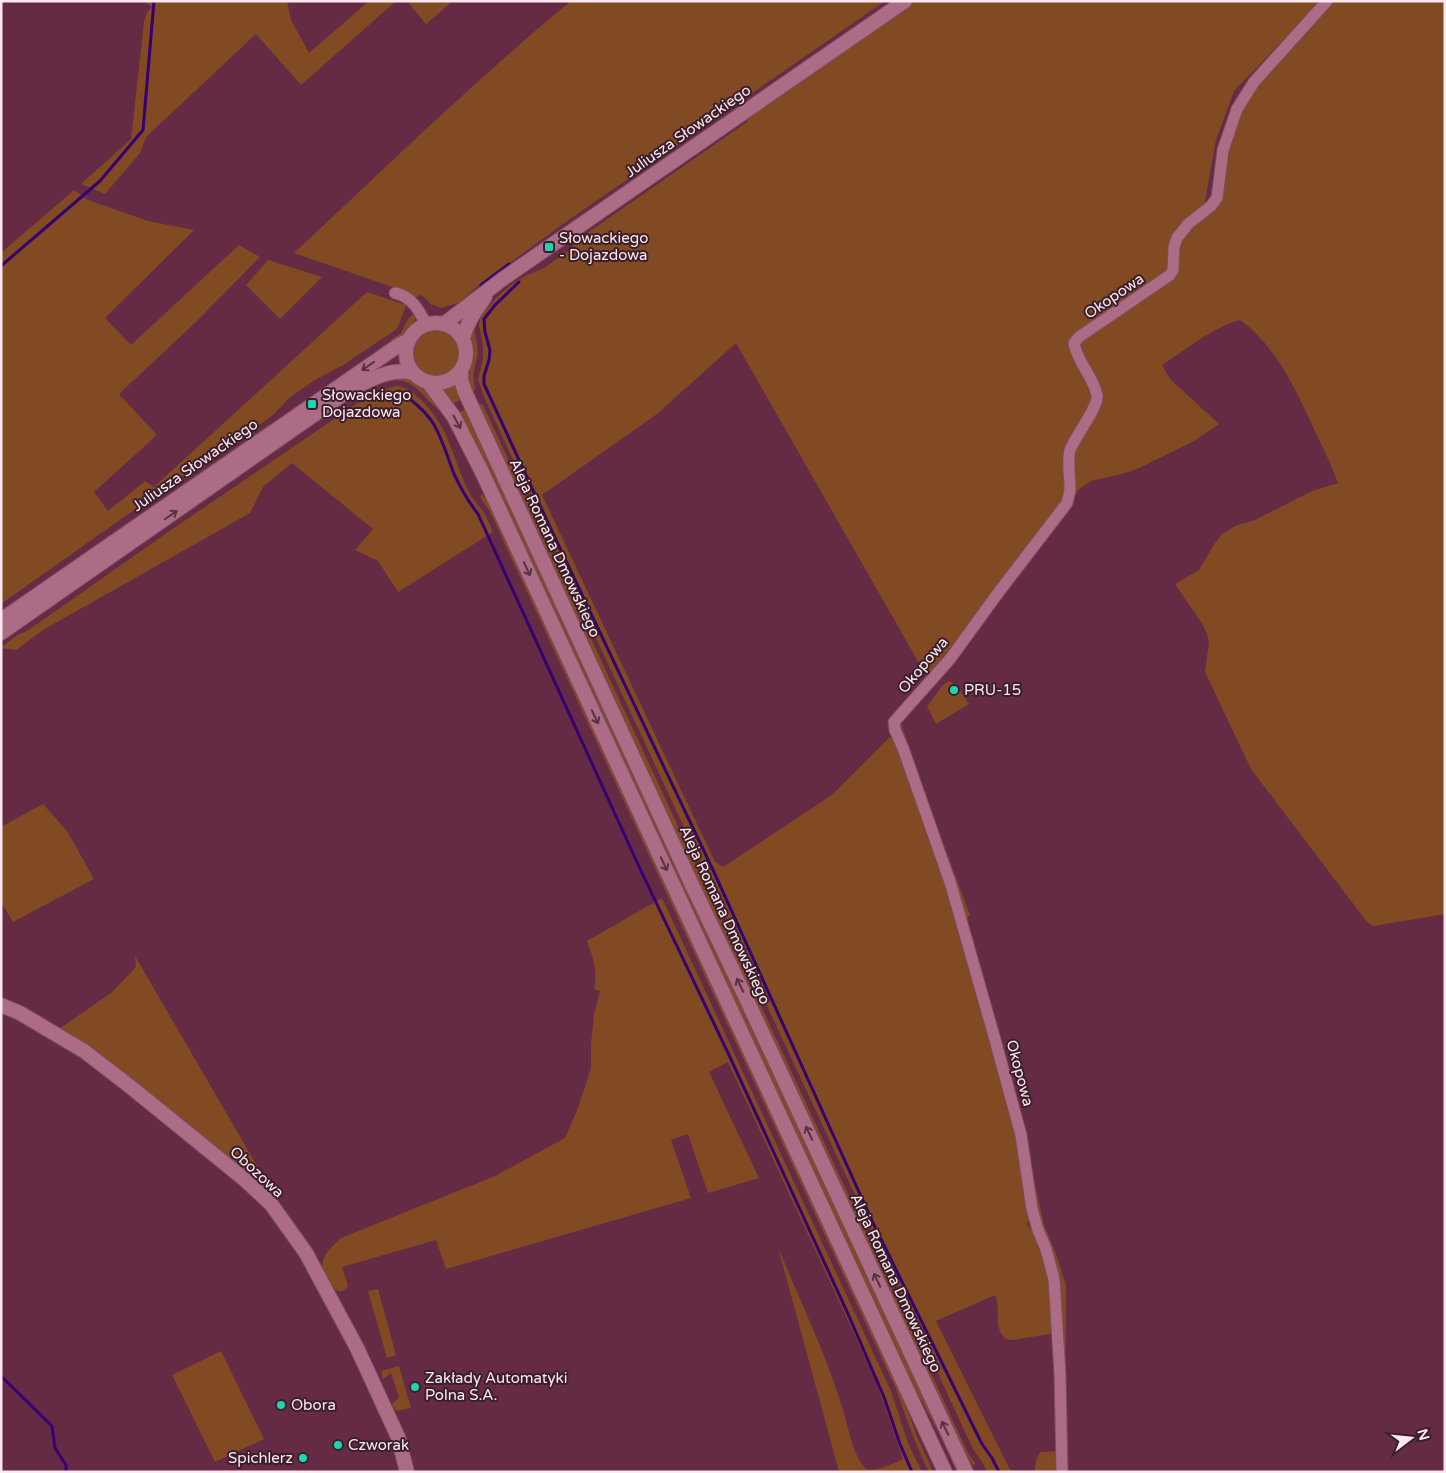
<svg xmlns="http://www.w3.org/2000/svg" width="1446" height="1473" viewBox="0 0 1446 1473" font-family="'Varela Round',sans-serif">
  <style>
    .green { fill: #814a22 }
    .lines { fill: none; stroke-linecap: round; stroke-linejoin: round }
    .stream { stroke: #360072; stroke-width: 3 }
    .minor-casing { stroke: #7b4c62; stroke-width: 13 }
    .tertiary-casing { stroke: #7b4c62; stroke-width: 16 }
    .secondary-casing { stroke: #7b4c62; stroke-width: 16 }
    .minor { stroke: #ad6c86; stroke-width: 11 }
    .tertiary { stroke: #ad6c86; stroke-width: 14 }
    .secondary { stroke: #ad6c86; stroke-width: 14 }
    .oneway { stroke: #573241 }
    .poi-dot { fill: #1dd5b1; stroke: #3a1f2a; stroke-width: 2 }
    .labels { text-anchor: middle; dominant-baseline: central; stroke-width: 4; stroke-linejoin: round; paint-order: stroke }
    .street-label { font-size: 15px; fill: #ffe8f0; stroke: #3a1f2a }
    .poi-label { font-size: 15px; fill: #ffe8f0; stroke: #3a1f2a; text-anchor: start }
  </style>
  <rect width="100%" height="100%" fill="#652b45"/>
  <!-- green -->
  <g class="green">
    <polygon points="144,1 287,1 291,20 309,53 369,1 396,1 301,85 256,34 146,137 140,153 105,194 81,184 131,139 144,22 147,12 152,7"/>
    <polygon points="407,1 453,1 426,24"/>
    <path d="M 571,1 L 885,1 L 563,224 L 478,286 L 460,302 L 441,308 L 431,304 L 424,297 L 420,295 L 415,298 L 410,293 L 294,253 C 385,168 475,80 571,1 Z"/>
    <path d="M 916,1 L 1321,1 L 1234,91 L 1216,140 L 1204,207 L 1182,226 L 1168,269 L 1074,337 L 1078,343 L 1172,278 L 1181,239 L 1189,229 L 1209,212 L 1234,127 L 1247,101 L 1264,77 L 1291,46 L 1333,1 L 1445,1 L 1445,914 L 1374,926 L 1367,922 L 1251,769 L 1205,672 L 1209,642 L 1207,634 L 1203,625 L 1175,584 L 1199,570 L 1215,543 L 1222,534 L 1235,526 L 1255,520 L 1312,491 L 1338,483 C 1331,463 1322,446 1313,427 C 1295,388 1276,346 1240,320 C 1213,327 1186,350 1162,365 L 1170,379 L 1219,424 L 1194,441 L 1137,469 L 1122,474 L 1091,481 L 1078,490 L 1070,506 L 1043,529 L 927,677 L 736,343 L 657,414 L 542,495 L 715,862 L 723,867 L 832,795 L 890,737 L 897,742 L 944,875 L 1008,1097 L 1033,1223 L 1027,1222 L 1027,1226 L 1032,1228 L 1049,1271 L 1055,1333 L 1013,1340 L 1005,1339 C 992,1323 1002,1313 995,1295 L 936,1321 L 1011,1472 L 987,1472 L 983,1463 L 973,1449 L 485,399 L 478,380 L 483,359 L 483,346 L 479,325 L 480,319 L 485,311 L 496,298 L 511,285 L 527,275 L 544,268 L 570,250 L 576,241 L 596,227 L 747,122 L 748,117 Z"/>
    <polygon points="74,190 88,200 148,221 194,230 105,318 131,345 239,245 260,257 196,322 119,394 157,435 94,492 108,511 145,481 154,487 367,292 406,305 398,327 394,331 343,365 315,380 289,398 274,414 265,421 182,476 1,604 1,253"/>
    <polygon points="268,260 322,277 280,319 246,285"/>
    <path d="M 414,313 C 415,316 416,317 415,320 C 411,331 385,347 375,354 L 376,351 L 401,333 L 408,319 Z"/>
    <path d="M 474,325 L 478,353 L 473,376 L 475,389 L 473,394 C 471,390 468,385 468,379 C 468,371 473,364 474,356 C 475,343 468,339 474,325 Z"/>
    <circle cx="437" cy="353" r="23"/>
    <path d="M 393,377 C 398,377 405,377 410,379 C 424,384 433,399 441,411 C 421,399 420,379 390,380 Z"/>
    <polygon points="456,385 462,399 453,404 441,389"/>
    <path d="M 396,386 C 405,386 412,392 419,398 C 451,427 452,460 471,496 C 474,501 479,506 483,511 C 487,518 490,525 493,532 L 398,592 L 378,561 L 355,550 L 373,529 L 292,463 L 263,487 L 250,513 L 43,630 L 16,650 L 1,648 L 17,635 L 27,631 L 171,530 L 365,398 L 378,391 Z"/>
    <polygon points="479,403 483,405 968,1453 975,1463 974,1467 960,1445 477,404"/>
    <polygon points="467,409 960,1472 957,1472 938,1431 905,1371 459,412"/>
    <polygon points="318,419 320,420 24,626 19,627"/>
    <polygon points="270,424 269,427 1,613 1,611"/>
    <path d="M 482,494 L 493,509 L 898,1382 L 916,1434 L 933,1472 L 929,1472 C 915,1445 906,1417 896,1389 L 490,512 L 480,497 Z"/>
    <polygon points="950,681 961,692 969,704 936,724 927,706 944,684"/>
    <polygon points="932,686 901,723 920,782 970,915 967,918 1018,1105 1044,1225 1055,1251 1066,1285 1065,1428 1063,1379 1042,1231 1019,1122 896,725"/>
    <polygon points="43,804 67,831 94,879 13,922 1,902 1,827"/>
    <path d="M 662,898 L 891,1391 L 908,1443 L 922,1472 L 839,1472 L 778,1247 C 800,1301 826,1354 843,1410 C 847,1423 855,1463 867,1469 C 875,1472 896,1463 903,1459 L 876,1381 L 728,1062 L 709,1072 L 759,1178 L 708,1193 L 688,1134 L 671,1140 L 691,1198 L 446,1269 L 436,1240 L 342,1267 L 348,1286 L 344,1290 L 340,1292 C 332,1288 327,1283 324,1275 C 318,1257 330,1249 341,1238 L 495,1176 L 565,1138 L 578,1108 L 591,1068 L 591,1044 L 594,1014 L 600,991 L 594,989 C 598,972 593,957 587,941 Z"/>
    <polygon points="135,956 274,1195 272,1198 231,1159 183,1122 137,1083 93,1048 59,1029 111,993 136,967"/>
    <polygon points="378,1289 396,1355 387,1358 368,1291"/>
    <polygon points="221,1351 264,1439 215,1462 172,1375"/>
    <polygon points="399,1366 411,1408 397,1411 394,1408 392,1404 399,1398 391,1373 383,1379 381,1371"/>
    <path d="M 1058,1451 L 1059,1472 L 1035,1472 C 1034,1465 1037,1458 1040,1452 Z"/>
  </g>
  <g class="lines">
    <!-- stream -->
    <g class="stream">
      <polyline points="1,266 100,181 143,130 154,1"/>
      <polyline points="519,282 495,305 484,319 485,332 490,350 489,360 484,376 484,384 555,538 713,870 874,1225 982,1444 992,1458 999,1472"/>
      <polyline points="481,285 509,264"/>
      <path d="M 399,391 C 411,400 422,408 431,420 C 442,436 447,456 454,474 C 461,489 468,501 478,514 L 642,873 L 729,1055 L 849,1316 L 884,1397 L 900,1444 L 912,1472"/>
      <polyline points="1,1376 52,1426 55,1448 66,1465 66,1472"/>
    </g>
    <defs>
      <g id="minor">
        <path d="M 395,293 C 411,296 419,310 426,324"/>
        <path d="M 1062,1472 L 1060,1374 L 1054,1279 L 1046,1249 L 1038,1230 L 1032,1209 L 1021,1135 L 994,1036 L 951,885 L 903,748 L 895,730 L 894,722 L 950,659 L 998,593 L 1067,503 C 1068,498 1070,493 1070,488 C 1070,476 1067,461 1070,450 C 1075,436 1099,407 1097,395 C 1093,376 1077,362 1074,343 L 1079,337 L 1170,275 L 1173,270 L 1174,247 L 1177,238 L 1188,224 L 1211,206 L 1217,198 L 1223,150 L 1237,109 L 1254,82 L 1327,1"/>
      </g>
      <g id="tertiary">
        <polyline points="445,323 504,278 905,1"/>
        <path d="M 463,338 C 467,322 476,310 485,297"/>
        <polyline points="1,1005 20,1013 84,1051 132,1088 244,1179 271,1204 306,1253 357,1348 398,1437 407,1472"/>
      </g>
      <g id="secondary">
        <circle cx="436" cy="353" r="30"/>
        <polyline points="461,371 461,380 465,392 692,885 746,998 966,1472"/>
        <polyline points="429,383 454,417 482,472 945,1472"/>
        <polyline points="1,620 399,345 409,340"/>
        <path d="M 1,633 L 348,391 C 368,381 390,367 413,373"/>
      </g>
    </defs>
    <!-- minor casing -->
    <use href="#minor" class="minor-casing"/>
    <!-- tertiary casing -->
    <use href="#tertiary" class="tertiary-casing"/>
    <!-- secondary casing -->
    <use href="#secondary" class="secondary-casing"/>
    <!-- minor -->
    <use href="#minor" class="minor"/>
    <!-- tertiary -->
    <use href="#tertiary" class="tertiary"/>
    <!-- secondary -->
    <use href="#secondary" class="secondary"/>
  </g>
  <!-- one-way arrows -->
  <defs><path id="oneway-shaft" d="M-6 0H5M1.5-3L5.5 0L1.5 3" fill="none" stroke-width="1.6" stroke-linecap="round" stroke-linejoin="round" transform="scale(1.25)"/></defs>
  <g class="oneway">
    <use href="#oneway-shaft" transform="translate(368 366) rotate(145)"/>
    <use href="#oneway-shaft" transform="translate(457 422) rotate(61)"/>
    <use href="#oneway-shaft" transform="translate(171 515) rotate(-35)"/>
    <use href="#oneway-shaft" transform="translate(527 569) rotate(65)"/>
    <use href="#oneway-shaft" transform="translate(595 717) rotate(65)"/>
    <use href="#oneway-shaft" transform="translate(664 864) rotate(65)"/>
    <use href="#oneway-shaft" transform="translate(740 985) rotate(-116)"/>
    <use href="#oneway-shaft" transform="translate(809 1133) rotate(-115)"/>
    <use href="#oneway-shaft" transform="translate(877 1280) rotate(-115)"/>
    <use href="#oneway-shaft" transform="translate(945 1428) rotate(-115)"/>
  </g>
  <!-- markers -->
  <g class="poi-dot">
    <rect x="544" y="242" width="10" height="10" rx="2.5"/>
    <rect x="307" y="399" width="10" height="10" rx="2.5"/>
    <circle cx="954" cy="690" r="5"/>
    <circle cx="415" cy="1387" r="5"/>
    <circle cx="281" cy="1405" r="5"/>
    <circle cx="338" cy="1445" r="5"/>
    <circle cx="303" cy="1458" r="5"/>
  </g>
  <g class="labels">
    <!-- street labels -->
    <g class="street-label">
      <text transform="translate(688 131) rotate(-35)">Juliusza Słowackiego</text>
      <text transform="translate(1114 296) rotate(-34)">Okopowa</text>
      <text transform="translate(195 465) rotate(-35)">Juliusza Słowackiego</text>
      <text transform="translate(555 548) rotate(65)">Aleja Romana Dmowskiego</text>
      <text transform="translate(923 665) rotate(-50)">Okopowa</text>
      <text transform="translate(725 915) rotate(65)">Aleja Romana Dmowskiego</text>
      <text transform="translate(1020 1073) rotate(75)">Okopowa</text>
      <text transform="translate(257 1172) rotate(43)">Obozowa</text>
      <text transform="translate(896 1283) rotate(65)">Aleja Romana Dmowskiego</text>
    </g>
    <!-- poi labels -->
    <g class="poi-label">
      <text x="559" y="238">Słowackiego<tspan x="559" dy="17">- Dojazdowa</tspan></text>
      <text x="322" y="395">Słowackiego<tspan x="322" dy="17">Dojazdowa</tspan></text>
      <text x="964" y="690">PRU-15</text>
      <text x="425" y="1378">Zakłady Automatyki<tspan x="425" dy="17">Polna S.A.</tspan></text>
      <text x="291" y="1405">Obora</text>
      <text x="348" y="1445">Czworak</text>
      <text x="293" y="1458" text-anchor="end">Spichlerz</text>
    </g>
  </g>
  <!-- border -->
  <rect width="1446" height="1473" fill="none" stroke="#ffe8f0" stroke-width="5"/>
  <!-- north arrow -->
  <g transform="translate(1411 1438) rotate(74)" stroke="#3a1f2a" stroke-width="4" paint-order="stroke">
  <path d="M0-4L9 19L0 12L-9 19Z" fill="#ffe8f0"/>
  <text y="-8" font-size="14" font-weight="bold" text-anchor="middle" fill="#ffe8f0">N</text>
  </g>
</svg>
